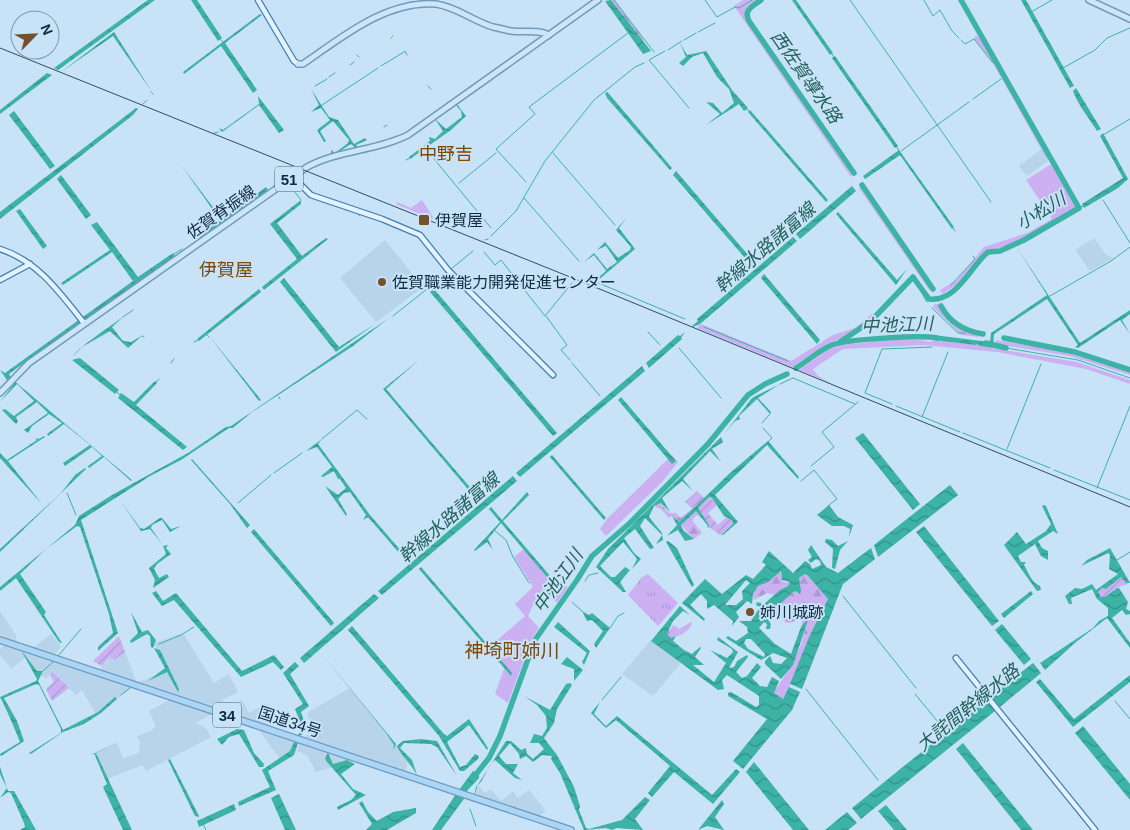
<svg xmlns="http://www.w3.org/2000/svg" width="1130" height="830" viewBox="0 0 1130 830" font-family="Arial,'Noto Sans JP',sans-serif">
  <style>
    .built { fill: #b7d4eb }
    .grass { fill: #ccb1f2 }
    .forest { fill: url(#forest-firs) }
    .park { fill: url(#park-tufts) }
    .garden { fill: url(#garden-furrows) }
    .water { fill: url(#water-waves); fill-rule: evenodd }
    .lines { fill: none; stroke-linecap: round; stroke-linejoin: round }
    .stream { stroke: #3cb3a5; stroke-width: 1 }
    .river { stroke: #3cb3a5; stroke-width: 5.5 }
    .secondary-casing { stroke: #3d7fb0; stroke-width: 7 }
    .primary-casing { stroke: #739ab8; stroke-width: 8 }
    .highway-casing { stroke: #739ab8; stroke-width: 8 }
    .secondary { stroke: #e5f2fd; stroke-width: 4.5 }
    .primary { stroke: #cbe6fb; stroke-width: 5 }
    .highway { stroke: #a9d5f9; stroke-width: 5.5 }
    .rail { stroke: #304c60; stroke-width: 1 }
    .poi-dot { fill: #76502c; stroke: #c8e2f8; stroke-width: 2 }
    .labels { text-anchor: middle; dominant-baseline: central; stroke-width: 4; stroke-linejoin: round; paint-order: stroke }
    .shield { fill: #c8e2f8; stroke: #466276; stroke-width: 1 }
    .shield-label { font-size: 15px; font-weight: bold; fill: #0f2b3f }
    .street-label { font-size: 16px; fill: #0f2b3f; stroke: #c8e2f8 }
    .poi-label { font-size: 16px; fill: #0f2b3f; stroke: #c8e2f8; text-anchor: start }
    .water-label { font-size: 18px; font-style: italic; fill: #226159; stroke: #c8e2f8 }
    .neighbourhood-label { font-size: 18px; fill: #7c4806; stroke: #c8e2f8 }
    .quarter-label { font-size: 19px; fill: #7c4806; stroke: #c8e2f8 }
  </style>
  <defs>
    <pattern id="forest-firs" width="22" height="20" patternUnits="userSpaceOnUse" patternTransform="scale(1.25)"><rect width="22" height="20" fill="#ccb1f2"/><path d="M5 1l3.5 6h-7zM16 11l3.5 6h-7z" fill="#ae98d1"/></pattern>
    <pattern id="park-tufts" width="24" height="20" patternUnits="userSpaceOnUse" patternTransform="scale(1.25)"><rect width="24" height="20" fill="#ccb1f2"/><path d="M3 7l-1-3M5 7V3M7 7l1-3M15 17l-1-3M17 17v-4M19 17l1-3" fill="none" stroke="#ae98d1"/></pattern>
    <pattern id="garden-furrows" width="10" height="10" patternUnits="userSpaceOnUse" patternTransform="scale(1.25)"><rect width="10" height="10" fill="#ccb1f2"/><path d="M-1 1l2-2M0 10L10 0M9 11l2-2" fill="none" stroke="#ae98d1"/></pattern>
    <pattern id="water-waves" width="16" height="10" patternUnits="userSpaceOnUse" patternTransform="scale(1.25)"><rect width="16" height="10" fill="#3cb3a5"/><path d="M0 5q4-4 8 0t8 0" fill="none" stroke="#319288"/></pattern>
  </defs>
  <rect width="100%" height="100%" fill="#c8e2f8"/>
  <!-- built -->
  <g class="built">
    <polygon points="1042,149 1048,161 1027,176 1019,166"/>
    <polygon points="1094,238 1106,255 1114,258 1090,271 1075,250"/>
    <polygon points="385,240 423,287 376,322 340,278"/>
    <polygon points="0,611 16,635 17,642 0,637"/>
    <polygon points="183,633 214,683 229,674 238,692 222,700 226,707 242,700 249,713 267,703 272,728 137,683 99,670 111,657 125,652 137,683 167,670 154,643"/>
    <polygon points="51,634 61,646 54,655 33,648"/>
    <polygon points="651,640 681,663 653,696 622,674"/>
    <polygon points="5,644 133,687 96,714 82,690 76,695 53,672 46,678 39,675 26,657 11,669 0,655 0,649"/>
    <polygon points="350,688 394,743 408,756 406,773 303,738 314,730 307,714 310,711"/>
    <polygon points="169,699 214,713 195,723 205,727 211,737 146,771 143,765 107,779 96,752 117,743 123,758 139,753 140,743 137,736 152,730 156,726 149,711 168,701"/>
    <polygon points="258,729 295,741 291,752 280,759"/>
    <polygon points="300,742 349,759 333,767 316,772 307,755 297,751"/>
    <polygon points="479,786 485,793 491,789 501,801 513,791 518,798 529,790 546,811 538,817 476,795"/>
  </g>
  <!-- grass -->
  <g class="grass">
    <polygon points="743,0 756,0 747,7 745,18 852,175 851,177 734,6"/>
    <polygon points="976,35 985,43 1050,159 1048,161 993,63 974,39"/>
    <path d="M 1053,163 L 1077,209 C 1048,223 1020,246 987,250 L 958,284 L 942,294 L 940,290 L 957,280 L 984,247 L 1027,233 L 1052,219 L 1026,180 Z"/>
    <polygon points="860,187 930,288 929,290 859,188"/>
    <polygon points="422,200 433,217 432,219 396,204 397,202 411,208"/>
    <polygon points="935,304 938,304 942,313 956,327 981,337 961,335 933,307"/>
    <polygon points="872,314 874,317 859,331 827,344 792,367 697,328 701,324 791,361 833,335 855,328"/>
    <polygon points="886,340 920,340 930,342 934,340 975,345 978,344 980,346 1077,362 1130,380 1130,384 1086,369 997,352 924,345 843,349 813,369 818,376 831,383 799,370 826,351 842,345"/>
    <polygon points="996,340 1067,352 1130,371 1130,375 1070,356 996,344"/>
    <polygon points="672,455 678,462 662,482 606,536 600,529 607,519"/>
    <polygon points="524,549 555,583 568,587 557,603 547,591 535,601 528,616 539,628 532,638 508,703 495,694 505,666 489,647 525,616 515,604 533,587 514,557"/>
    <path d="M 801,644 L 807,645 L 785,697 L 781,699 L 773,693 C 784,678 794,661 801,644 Z"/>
  </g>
  <!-- forest -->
  <g class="forest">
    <polygon points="611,0 615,0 644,39 641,41"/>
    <polygon points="659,502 669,513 676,513 680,518 696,506 679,522 672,516 669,518 661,509 654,506"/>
    <polygon points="696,511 704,520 697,515 692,520 702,533 694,539 681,525"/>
    <polygon points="780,571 783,582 790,582 788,586 774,595 767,593 754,600 753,594 758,586 768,582"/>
    <polygon points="805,574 827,595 828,599 810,635 807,645 801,644 808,619 801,627 803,615 807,609 805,605 800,604 796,609 800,613 794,622 787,623 781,618 788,610 784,606 769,622 765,619 773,609 792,593 795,591 799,594 799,578"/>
    <path d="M 691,622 L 692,624 C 687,634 680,635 671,638 L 666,634 L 674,625 L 679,629 Z"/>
  </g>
  <!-- park -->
  <polygon class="park" points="648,574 678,603 658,626 628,595 642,577"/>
  <!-- garden -->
  <g class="garden">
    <polygon points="697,491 705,499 692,508 685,502"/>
    <polygon points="709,497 718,504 708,513 718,525 727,517 732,520 733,524 720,535 709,527 698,509"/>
    <polygon points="1121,577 1128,584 1116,588 1105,597 1101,597 1097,592 1102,588 1106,589"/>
    <polygon points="119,636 125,652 114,660 110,657 102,666 93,661"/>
    <polygon points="53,672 69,688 52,701 46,689 54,682 50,675"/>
  </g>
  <!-- water -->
  <g class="water">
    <polygon points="148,0 155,0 58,70 54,68"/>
    <polygon points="191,0 197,0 222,38 218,41"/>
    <polygon points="611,0 651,51 643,54 605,1"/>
    <polygon points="792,0 796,0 833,53 830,55"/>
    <polygon points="1021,0 1026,0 1074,86 1070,88"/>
    <polygon points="260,14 262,15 225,43 257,90 253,93 221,46 184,74 183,72"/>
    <polygon points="114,32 152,92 113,36 61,72"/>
    <polygon points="680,43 687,55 706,51 732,90 748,108 744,111 739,104 706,125 720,114 706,102 713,103 722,113 734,103 729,89 717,77 703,53 692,57 683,66 679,63 686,57"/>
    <polygon points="835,56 898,146 895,148 832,58"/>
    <polygon points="47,73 52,75 0,114 0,110"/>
    <path d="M 1076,88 L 1101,129 L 1097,131 C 1089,118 1078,105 1073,91 Z"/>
    <polygon points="311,89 329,117 338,120 354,144 365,138 367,140 356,145 359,150 351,144 334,155 331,154 331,150 335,153 348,143 349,140 333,121 320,131 326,141 324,142 317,130 330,120 321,108 311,112 319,105"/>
    <polygon points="607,92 610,95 672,168 670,170 607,98 605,93"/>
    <polygon points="258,96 284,130 279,133 259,105 222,132 219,128 223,130 259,104"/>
    <polygon points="456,103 466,116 451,130 410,159 409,157 430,141 429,137 435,139 443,131 435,119 446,129 462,117 461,111 455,104"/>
    <polygon points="136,108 138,109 133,115 0,219 0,212"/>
    <polygon points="750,110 828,200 826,202 748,112"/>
    <polygon points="14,111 55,166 50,169 9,115"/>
    <polygon points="1103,133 1128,179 1118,188 1084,208 1082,204 1123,178 1100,136"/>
    <polygon points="899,150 954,227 952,229 900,155 865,179 863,176"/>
    <polygon points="181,165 222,219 266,187 268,190 200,238 198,235 220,220"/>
    <polygon points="676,171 755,263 752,266 673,175"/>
    <polygon points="61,175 91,215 86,219 57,179"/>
    <polygon points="852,186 856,191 800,239 796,234"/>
    <polygon points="301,200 301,204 277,223 302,256 326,238 328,239 264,290 262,287 297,259 270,224"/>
    <polygon points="20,209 47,246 43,249 16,211"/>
    <polygon points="838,212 897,280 907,269 896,285 836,214"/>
    <polygon points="627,217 619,228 635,249 596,282 594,281 606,271 605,269 594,255 584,262 594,253 607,269 617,262 606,246 597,250 605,242 618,258 630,250 631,247 616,230"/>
    <polygon points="97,222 138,277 173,253 175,256 28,360 9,374 11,378 7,380 0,370 5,373 133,281 112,252 63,285 61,283 110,250 91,225"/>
    <polygon points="793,237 797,241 700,324 693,327 692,326 698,321 697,319"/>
    <polygon points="1016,246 1080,343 1130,310 1130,314 1122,320 1130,334 1120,320 1078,348 1075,347 1078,345 1047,299 994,334 993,348 980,346 978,344 975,345 934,340 933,335 990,342 991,333 1047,295"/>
    <polygon points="764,274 820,340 817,344 761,278"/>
    <polygon points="284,278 339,347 375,324 336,352 280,282"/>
    <polygon points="259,289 261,292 199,341 197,339"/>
    <polygon points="434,289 557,433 553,436 430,292"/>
    <path d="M 123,317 L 112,327 L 123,341 L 131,342 L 143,335 L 128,348 L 110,331 L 82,347 L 73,356 C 75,350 113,324 123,317 Z"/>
    <polygon points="389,318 353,346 252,412 233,428 229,428 181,460 150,476 81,520 118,633 98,651 98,647 113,633 109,614 80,527 77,526 46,549 20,574 46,612 44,615 62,643 59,642 16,578 0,591 0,587 75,525 79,516 112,495 188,453 226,427 231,426"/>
    <polygon points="685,332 681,338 682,339 649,368 646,363 678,335 680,336"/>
    <polygon points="210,337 261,400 259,401"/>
    <polygon points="80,358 119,390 115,394 72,360"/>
    <polygon points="419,360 386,389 480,499 478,501 383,389"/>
    <polygon points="642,366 645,371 520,477 516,473"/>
    <polygon points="13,380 132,480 131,481 104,457 89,468 88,466 102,456 92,447 65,466 63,463 90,445 64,424 48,436 47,434 62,423 49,414 32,426 28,433 24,430 48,413 37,402 16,417 18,422 16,424 2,410 5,409 14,416 34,401 17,384 0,402 14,384"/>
    <polygon points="155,381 157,383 136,405 187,447 183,450 118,398 121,393 134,402"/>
    <polygon points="780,384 758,398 771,412 770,414 757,399 739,416 740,419 735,421 724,434 752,398"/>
    <polygon points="621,397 676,461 672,464 618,400"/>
    <polygon points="863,433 920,504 913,510 855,438"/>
    <polygon points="44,436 45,437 8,461 42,504 0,458 0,453 7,460 37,440 35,438 39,439"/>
    <polygon points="721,437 723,442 712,449 721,462 710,451 683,479 693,491 682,481 662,498 670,512 661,503 654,506 649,517 662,533 663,540 656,544 662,535 645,518 640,526 654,548 650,549 635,529 624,538 634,553 641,559 632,569 637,559 623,542 600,566 611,577 615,577 625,567 630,570 620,582 626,592 623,592 596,567 608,549"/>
    <polygon points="322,439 318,444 370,515 409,560 407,562 368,517 363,520 366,515 350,492 344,493 338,499 347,514 346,516 325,486 338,495 346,488 340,479 338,479 334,471 323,477 321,476 332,467 317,447 306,451"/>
    <polygon points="768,441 799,477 798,479 767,445 715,495 738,522 723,535 721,535 733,524 732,520 724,516 712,498 709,497 698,508 709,525 709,527 707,528 708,526 696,511 681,525 683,530 694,539 685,541 678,530 667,536 677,525 672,516 679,522 731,472"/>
    <polygon points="552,455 606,518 604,520 550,457"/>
    <polygon points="192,459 250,525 247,528 230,504 191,460"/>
    <polygon points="85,468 86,469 0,552 0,549 61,493 75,475"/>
    <polygon points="513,476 517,481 382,595 378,591"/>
    <polygon points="950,485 958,495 878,557 874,545"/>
    <polygon points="527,492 529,495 503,521 557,584 551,590 552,596 547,593 553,584 501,523 488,539 493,550 487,542 475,551 474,550 500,522 489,509 491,507 502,520"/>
    <polygon points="120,500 140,528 144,529 160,518 162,518 171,529 181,526 170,532 162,520 152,525 151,528 162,544 150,529 141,531"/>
    <polygon points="829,505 838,517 853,525 849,537 850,529 844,526 832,526 817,515"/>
    <path d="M 1044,505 L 1046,506 L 1058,534 L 1053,531 L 1038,541 L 1042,548 L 1048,551 L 1048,560 L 1041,556 L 1035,544 L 1018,556 L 1021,562 L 1026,562 L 1024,565 C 1028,572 1032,583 1040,586 L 1041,590 L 1037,591 L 1004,545 L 1017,532 L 1026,544 L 1046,531 L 1051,524 L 1042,506 Z"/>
    <polygon points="924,526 999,621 992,626 916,532"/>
    <polygon points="254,529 334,623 331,626 251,532"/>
    <polygon points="826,539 832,540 838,546 848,541 840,550 835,569 832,568 833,549 825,542"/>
    <polygon points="668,541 677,548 694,585 692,587 666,542"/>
    <polygon points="168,545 166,548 171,554 157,564 154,569 159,578 167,574 169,577 153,588 155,580 149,568 166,554 163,546"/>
    <path d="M 811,545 L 826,567 L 838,573 L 871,548 L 875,559 L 843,584 L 802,689 L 790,684 L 810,635 L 828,599 L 808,576 L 805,574 L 799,578 L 801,591 L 800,594 L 795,591 L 792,593 L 766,617 L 771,624 L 770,629 L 766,629 L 767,624 L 764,622 L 759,628 L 775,644 L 791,654 L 801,627 L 809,617 L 793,665 L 781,679 L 765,664 L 765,661 L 770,656 L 773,663 L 781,664 L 787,658 L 773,653 L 761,660 L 726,638 L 728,636 L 736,641 L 748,633 L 747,627 L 739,621 L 751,621 L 760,607 L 756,605 L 757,602 L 764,604 L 780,590 L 788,586 L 790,582 L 782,580 L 781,571 L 768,582 L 758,586 L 753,594 L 752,604 L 747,601 L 736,612 L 739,617 L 732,626 L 733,621 L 714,605 L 707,609 L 707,601 L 701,594 L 690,605 L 705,619 L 704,621 L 682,603 L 705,579 L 722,594 L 746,575 L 753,579 L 766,565 L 762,562 L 769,551 L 793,573 L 805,561 L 810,564 L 812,569 L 821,565 L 820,561 L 816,559 L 811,563 L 808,560 L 812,557 L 808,550 ZM 746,580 L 750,583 L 742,591 L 743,599 L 736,605 L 725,605 ZM 746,639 L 751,639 L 765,654 L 764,657 L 748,649 L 744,643 Z"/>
    <polygon points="1110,548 1130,583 1126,583 1121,577 1106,589 1102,588 1098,592 1101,597 1105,597 1117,588 1119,588 1128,602 1126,609 1130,611 1130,614 1126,615 1122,610 1112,618 1130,643 1130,648 1107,618 1076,642 1045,670 1040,663 1093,628 1099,621 1108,616 1108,608 1097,599 1092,589 1071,598 1072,604 1069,604 1065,596 1075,588 1082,589 1092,584 1096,590 1118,574 1109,569 1110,555 1108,553 1081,566 1087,560"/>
    <polygon points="421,567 512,673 511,676 419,569"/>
    <polygon points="156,591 163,601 176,593 242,671 274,655 284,667 281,670 273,662 241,677 174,600 162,606 152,593"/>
    <polygon points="1031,591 1033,594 1004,618 1001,614"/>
    <polygon points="374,594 379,598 304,663 300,658"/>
    <polygon points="680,606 690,615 683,611 673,621 667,634 671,638 676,636 673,641 684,650 692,654 700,647 701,648 695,657 704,665 693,665 714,682 726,663 710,650 727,658 733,652 732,649 717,640 718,637 738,652 729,668 734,667 737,661 747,655 748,657 736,672 742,678 747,676 757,663 761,667 752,678 760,686 767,687 772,677 779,681 774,693 783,699 789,687 800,692 792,710 743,769 733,761 767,719 728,696 728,693 731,692 756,707 759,705 759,696 727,675 722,680 724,689 718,690 651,641"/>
    <polygon points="582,611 589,615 592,613 610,628 596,648 594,644 603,631 592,620 587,621"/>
    <polygon points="131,612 142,632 148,630 156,640 153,648 151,647 150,636 147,634 131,643 130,641 138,633"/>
    <polygon points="558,622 590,651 584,665 582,662 587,653 554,627"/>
    <polygon points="1002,624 1031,659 1024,665 995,630"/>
    <polygon points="352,626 443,733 447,736 469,719 488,748 487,750 469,725 447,742 460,767 466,765 475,754 479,756 478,759 464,771 460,771 439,736 348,630"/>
    <polygon points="154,648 160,650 179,689 178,692 167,672 148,681 165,668"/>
    <path d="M 21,650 L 37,671 L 43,671 L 38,681 L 63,730 L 98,712 L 115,697 L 117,699 L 101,713 L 84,724 L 63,732 L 31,754 L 29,753 L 61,733 L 61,729 L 39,685 L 36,684 L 4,698 L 17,721 L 24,741 L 1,756 L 0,754 L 20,742 C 14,727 7,710 0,697 L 36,681 L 37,679 Z"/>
    <polygon points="321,653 396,744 393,750 394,745 386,733"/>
    <polygon points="567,657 583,670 574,681 574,669 561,664"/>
    <polygon points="295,662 299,666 290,674 309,706 301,712 307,730 299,737 297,736 303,729 295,709 303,704 283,673"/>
    <polygon points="1033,663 1041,673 1000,707 991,696"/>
    <polygon points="1130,675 1130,682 1073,727 1036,682 1040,679 1074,719"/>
    <path d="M 570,683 L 572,685 L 557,709 L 554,723 L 544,738 L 557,755 L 574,787 L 580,806 L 579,810 L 586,828 L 589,829 L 622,820 L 645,797 L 650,800 L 635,819 L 643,830 L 617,828 L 612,830 L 606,828 L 584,830 L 560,773 L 551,759 L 552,756 L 542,755 L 533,762 L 526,756 L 520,759 L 519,754 L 510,743 L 499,756 L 506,764 L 518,764 L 513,773 L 522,780 L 515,778 L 495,760 C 486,767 486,778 477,786 L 506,741 L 511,741 L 521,750 L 526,748 L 527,754 L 533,759 L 544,749 L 539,743 L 530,743 L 534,734 L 542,736 L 547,728 L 546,716 L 537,705 L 524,696 L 550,710 L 566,684 Z"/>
    <polygon points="986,700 995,711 861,819 852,808"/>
    <polygon points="600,702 594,714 606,726 617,716 712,795 736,769 740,772 713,804 674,772 652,797 648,793 670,766 616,720 606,728 591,713"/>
    <polygon points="1083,726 1130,784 1130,800 1075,733"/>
    <polygon points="237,729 244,730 254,753 264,764 263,767 259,767 239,734 229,737 222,745 217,739"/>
    <path d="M 421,739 L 437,741 L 457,776 L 437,747 L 431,744 L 404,743 L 400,748 L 412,760 L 417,775 C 413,767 398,751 397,746 L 403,741 Z"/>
    <polygon points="123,740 96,753 132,830 123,830 103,787 107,784 94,753 91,755"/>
    <polygon points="294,742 298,743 294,755 268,771 276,790 239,806 238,802 270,787 262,770 290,751"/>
    <polygon points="963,743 1033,830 1021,830 956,749"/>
    <polygon points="328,753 333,764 347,760 355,764 341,774 353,789 366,795 338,810 337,807 351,800 356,795 327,762 325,758"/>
    <polygon points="170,759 199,816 199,817 195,816 168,760"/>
    <polygon points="754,762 809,830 793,830 746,772"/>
    <polygon points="0,767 8,791 14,791 36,830 20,830 25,827 24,823 11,793 8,792 0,798 7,788 0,774"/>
    <polygon points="473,771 479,774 479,778 466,792 459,790"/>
    <polygon points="279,794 296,830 285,830 271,798"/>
    <polygon points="456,794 463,796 464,799 441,830 432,830"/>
    <polygon points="722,800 724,804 715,817 724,830 707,826 698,830"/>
    <polygon points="362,801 368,812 377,821 393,812 416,808 416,813 387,830 366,830 372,824 359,803"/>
    <polygon points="234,804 236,810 199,827 197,821"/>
    <polygon points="886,805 907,830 894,830 878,811"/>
    <polygon points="847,812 857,823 848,830 825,830"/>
  </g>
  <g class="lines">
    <!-- stream -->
    <g class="stream">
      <polyline points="614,0 654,52"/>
      <polyline points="705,0 717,17 735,7 739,8 752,0"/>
      <polyline points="850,0 991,202"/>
      <polyline points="924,0 933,16 940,10 952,31 959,38"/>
      <polyline points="1031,12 1052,0"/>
      <polyline points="698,32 715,23"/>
      <polyline points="391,38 393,36"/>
      <polyline points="220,39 223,42"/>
      <polyline points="684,40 696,33"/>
      <polyline points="961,40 965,44 974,39 993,63"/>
      <polyline points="668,50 682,41"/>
      <polyline points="405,51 407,55"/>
      <polyline points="665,51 649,60 689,108"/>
      <polyline points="832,54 834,57"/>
      <polyline points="357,55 359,57"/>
      <polyline points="350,65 354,62"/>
      <polyline points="381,66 404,52"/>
      <polyline points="1063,68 1095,50 1107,38 1130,28"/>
      <polyline points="329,77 335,73"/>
      <polyline points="315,86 327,79"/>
      <polyline points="428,86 431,89"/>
      <polyline points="151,92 153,94"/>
      <polyline points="973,99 1001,79"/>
      <polyline points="143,104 147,100"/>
      <polyline points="322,105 378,68"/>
      <polyline points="746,109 749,111"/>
      <polyline points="384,127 387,125"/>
      <polyline points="214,133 218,132"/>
      <polyline points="1103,135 1130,119"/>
      <polyline points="897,147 899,151"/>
      <polyline points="425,148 491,228"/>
      <polyline points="901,151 969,102"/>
      <polyline points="553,153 615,225"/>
      <polyline points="406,160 410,158"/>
      <polyline points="526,182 496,149 535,114 529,107 628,33"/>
      <polyline points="288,183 301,200"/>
      <polyline points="459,183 496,153"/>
      <polyline points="524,198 579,261"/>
      <polyline points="1103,200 1130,243"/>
      <polyline points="1079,208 1083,206"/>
      <polyline points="359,216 361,214"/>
      <polyline points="953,228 955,231"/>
      <polyline points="491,236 516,211 545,161 594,100 635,67 644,63"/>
      <polyline points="485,240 488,239"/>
      <polyline points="484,252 495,265 501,260 545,316 572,283"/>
      <polyline points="174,254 182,249"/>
      <polyline points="451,269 473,251"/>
      <polyline points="915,281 927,302"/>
      <polyline points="596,282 685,319"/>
      <polyline points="951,285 975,259 973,256"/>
      <polyline points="1050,296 1111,261 1130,247"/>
      <polyline points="932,308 958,333 965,333"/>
      <polyline points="393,316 446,274"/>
      <polyline points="546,316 567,345 561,350 570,360"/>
      <polyline points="123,317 133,310"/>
      <polyline points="704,327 788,361"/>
      <polyline points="648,332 660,345"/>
      <polyline points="207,335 209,337"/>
      <polyline points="142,336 144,337"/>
      <polyline points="194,342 198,340"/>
      <polyline points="679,348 721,398"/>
      <polyline points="1006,348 1078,360 1130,378"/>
      <polyline points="171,363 174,359"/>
      <polyline points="572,363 600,396"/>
      <polyline points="156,382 159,379"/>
      <polyline points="780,384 793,378 855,404"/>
      <polyline points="117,392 120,395"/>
      <polyline points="279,397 280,399"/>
      <polyline points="892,404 865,393 882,349 932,347"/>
      <polyline points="896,406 960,432"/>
      <polyline points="922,417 948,352"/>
      <polyline points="762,423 770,414"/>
      <polyline points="763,428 772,438 768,442"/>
      <polyline points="963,433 1050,468"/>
      <polyline points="322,439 357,410 367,419"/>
      <polyline points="1007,449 1041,364"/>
      <polyline points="811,466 834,447 822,432 858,402"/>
      <polyline points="1054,470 1130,500"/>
      <polyline points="274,473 302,453"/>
      <polyline points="801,481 814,470 837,499 829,505"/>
      <polyline points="1097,488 1130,406"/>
      <polyline points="67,493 76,515"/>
      <polyline points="238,503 271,475"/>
      <polyline points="494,530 506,540 513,557 529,583"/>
      <polyline points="1117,560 1130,552"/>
      <polyline points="585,581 589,575 598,573"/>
      <polyline points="552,596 556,599"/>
      <polyline points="843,596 916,688"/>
      <polyline points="572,602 583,612"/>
      <polyline points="610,628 618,616 624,613"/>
      <polyline points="159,644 181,635 194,627"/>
      <polyline points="58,656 81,629"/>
      <polyline points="43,671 54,661"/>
      <polyline points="806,689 878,780"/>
      <polyline points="915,694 943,728"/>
      <polyline points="121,695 131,687"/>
      <polyline points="602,700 621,677"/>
      <polyline points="1115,701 1130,719"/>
      <polyline points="475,793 477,786"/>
      <polyline points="470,809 476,826"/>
      <polyline points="203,824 206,830"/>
    </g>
    <!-- river -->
    <g class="river">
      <path d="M 761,0 C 753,6 743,10 749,21 L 854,173"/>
      <polyline points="862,185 933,289"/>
      <path d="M 941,306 C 950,323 964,331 983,334"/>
      <polyline points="1004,338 1075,352 1130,370"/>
      <path d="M 840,342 L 871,321 L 913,277 L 929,299 C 957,302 970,267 988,252 L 1000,251 L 1024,240 L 1079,208 L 961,0"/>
      <polyline points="986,343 1006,348"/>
      <path d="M 796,368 C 808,361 819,350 832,345 C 847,339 921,335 937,338"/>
      <polyline points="473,778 489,758 500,736 535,640 577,580 592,556 630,523 708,444 748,395 765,384 787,374"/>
    </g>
    <defs>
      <g id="secondary">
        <polyline points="258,0 294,61 298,64"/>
        <polyline points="293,177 311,195 382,219 420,235 448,270 553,375"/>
        <path d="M 0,249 C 38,261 60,293 84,323"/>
        <polyline points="0,280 30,264"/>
        <polyline points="956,658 1095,830"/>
      </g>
      <g id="primary">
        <polyline points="1089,0 1130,19"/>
        <path d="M 298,64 L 303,64 C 341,38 386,0 436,4 C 457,7 473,21 493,27 C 499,28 505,30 511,31 C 524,33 537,29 549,35"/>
        <path d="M 0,393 L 29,363 L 307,167 C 338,150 376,151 408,135 L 598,0"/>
      </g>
      <polyline id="highway" points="0,640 571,830"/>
    </defs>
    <!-- secondary casing -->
    <use href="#secondary" class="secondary-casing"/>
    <!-- primary casing -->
    <use href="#primary" class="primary-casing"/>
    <!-- highway casing -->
    <use href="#highway" class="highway-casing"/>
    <!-- secondary -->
    <use href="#secondary" class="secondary"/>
    <!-- primary -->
    <use href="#primary" class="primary"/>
    <!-- highway -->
    <use href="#highway" class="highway"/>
    <!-- rail -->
    <polyline class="rail" points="0,48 585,283 1130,507"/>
  </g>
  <!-- markers -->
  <g class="poi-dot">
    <rect x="418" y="214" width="12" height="12" rx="2.5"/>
    <circle cx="382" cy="282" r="5"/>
    <circle cx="750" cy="612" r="5"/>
  </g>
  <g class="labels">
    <!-- shield labels -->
    <g class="shield">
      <rect x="275" y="166.5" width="28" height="25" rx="4"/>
      <rect x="213" y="702.5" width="28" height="25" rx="4"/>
    </g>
    <g class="shield-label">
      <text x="289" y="179">51</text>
      <text x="227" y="715">34</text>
    </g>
    <!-- street labels -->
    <g class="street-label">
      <text transform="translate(221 212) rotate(-35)">佐賀脊振線</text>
      <text transform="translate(290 722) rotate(18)">国道34号</text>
    </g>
    <!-- poi labels -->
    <g class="poi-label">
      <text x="435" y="220">伊賀屋</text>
      <text x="392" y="282">佐賀職業能力開発促進センター</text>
      <text x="760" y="612">姉川城跡</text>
    </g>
    <!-- water labels -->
    <g class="water-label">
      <text transform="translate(806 77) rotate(55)">西佐賀導水路</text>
      <text transform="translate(1041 211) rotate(-31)">小松川</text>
      <text transform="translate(765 248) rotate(-41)">幹線水路諸富線</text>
      <text transform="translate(897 325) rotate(-2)">中池江川</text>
      <text transform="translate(449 518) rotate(-41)">幹線水路諸富線</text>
      <text transform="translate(558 581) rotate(-55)">中池江川</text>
      <text transform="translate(968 708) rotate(-39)">大詫間幹線水路</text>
    </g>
    <!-- neighbourhood labels -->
    <g class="neighbourhood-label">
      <text x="446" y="154">中野吉</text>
      <text x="226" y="270">伊賀屋</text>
    </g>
    <!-- quarter labels -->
    <g class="quarter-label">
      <text x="512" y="650">神埼町姉川</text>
    </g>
  </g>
  <!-- north arrow -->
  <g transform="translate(35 35) rotate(66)"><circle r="24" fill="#c8e2f8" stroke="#7e99ae"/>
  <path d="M0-4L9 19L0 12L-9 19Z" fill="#76502c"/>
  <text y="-8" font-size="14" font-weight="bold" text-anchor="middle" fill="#0f2b3f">N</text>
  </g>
</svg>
